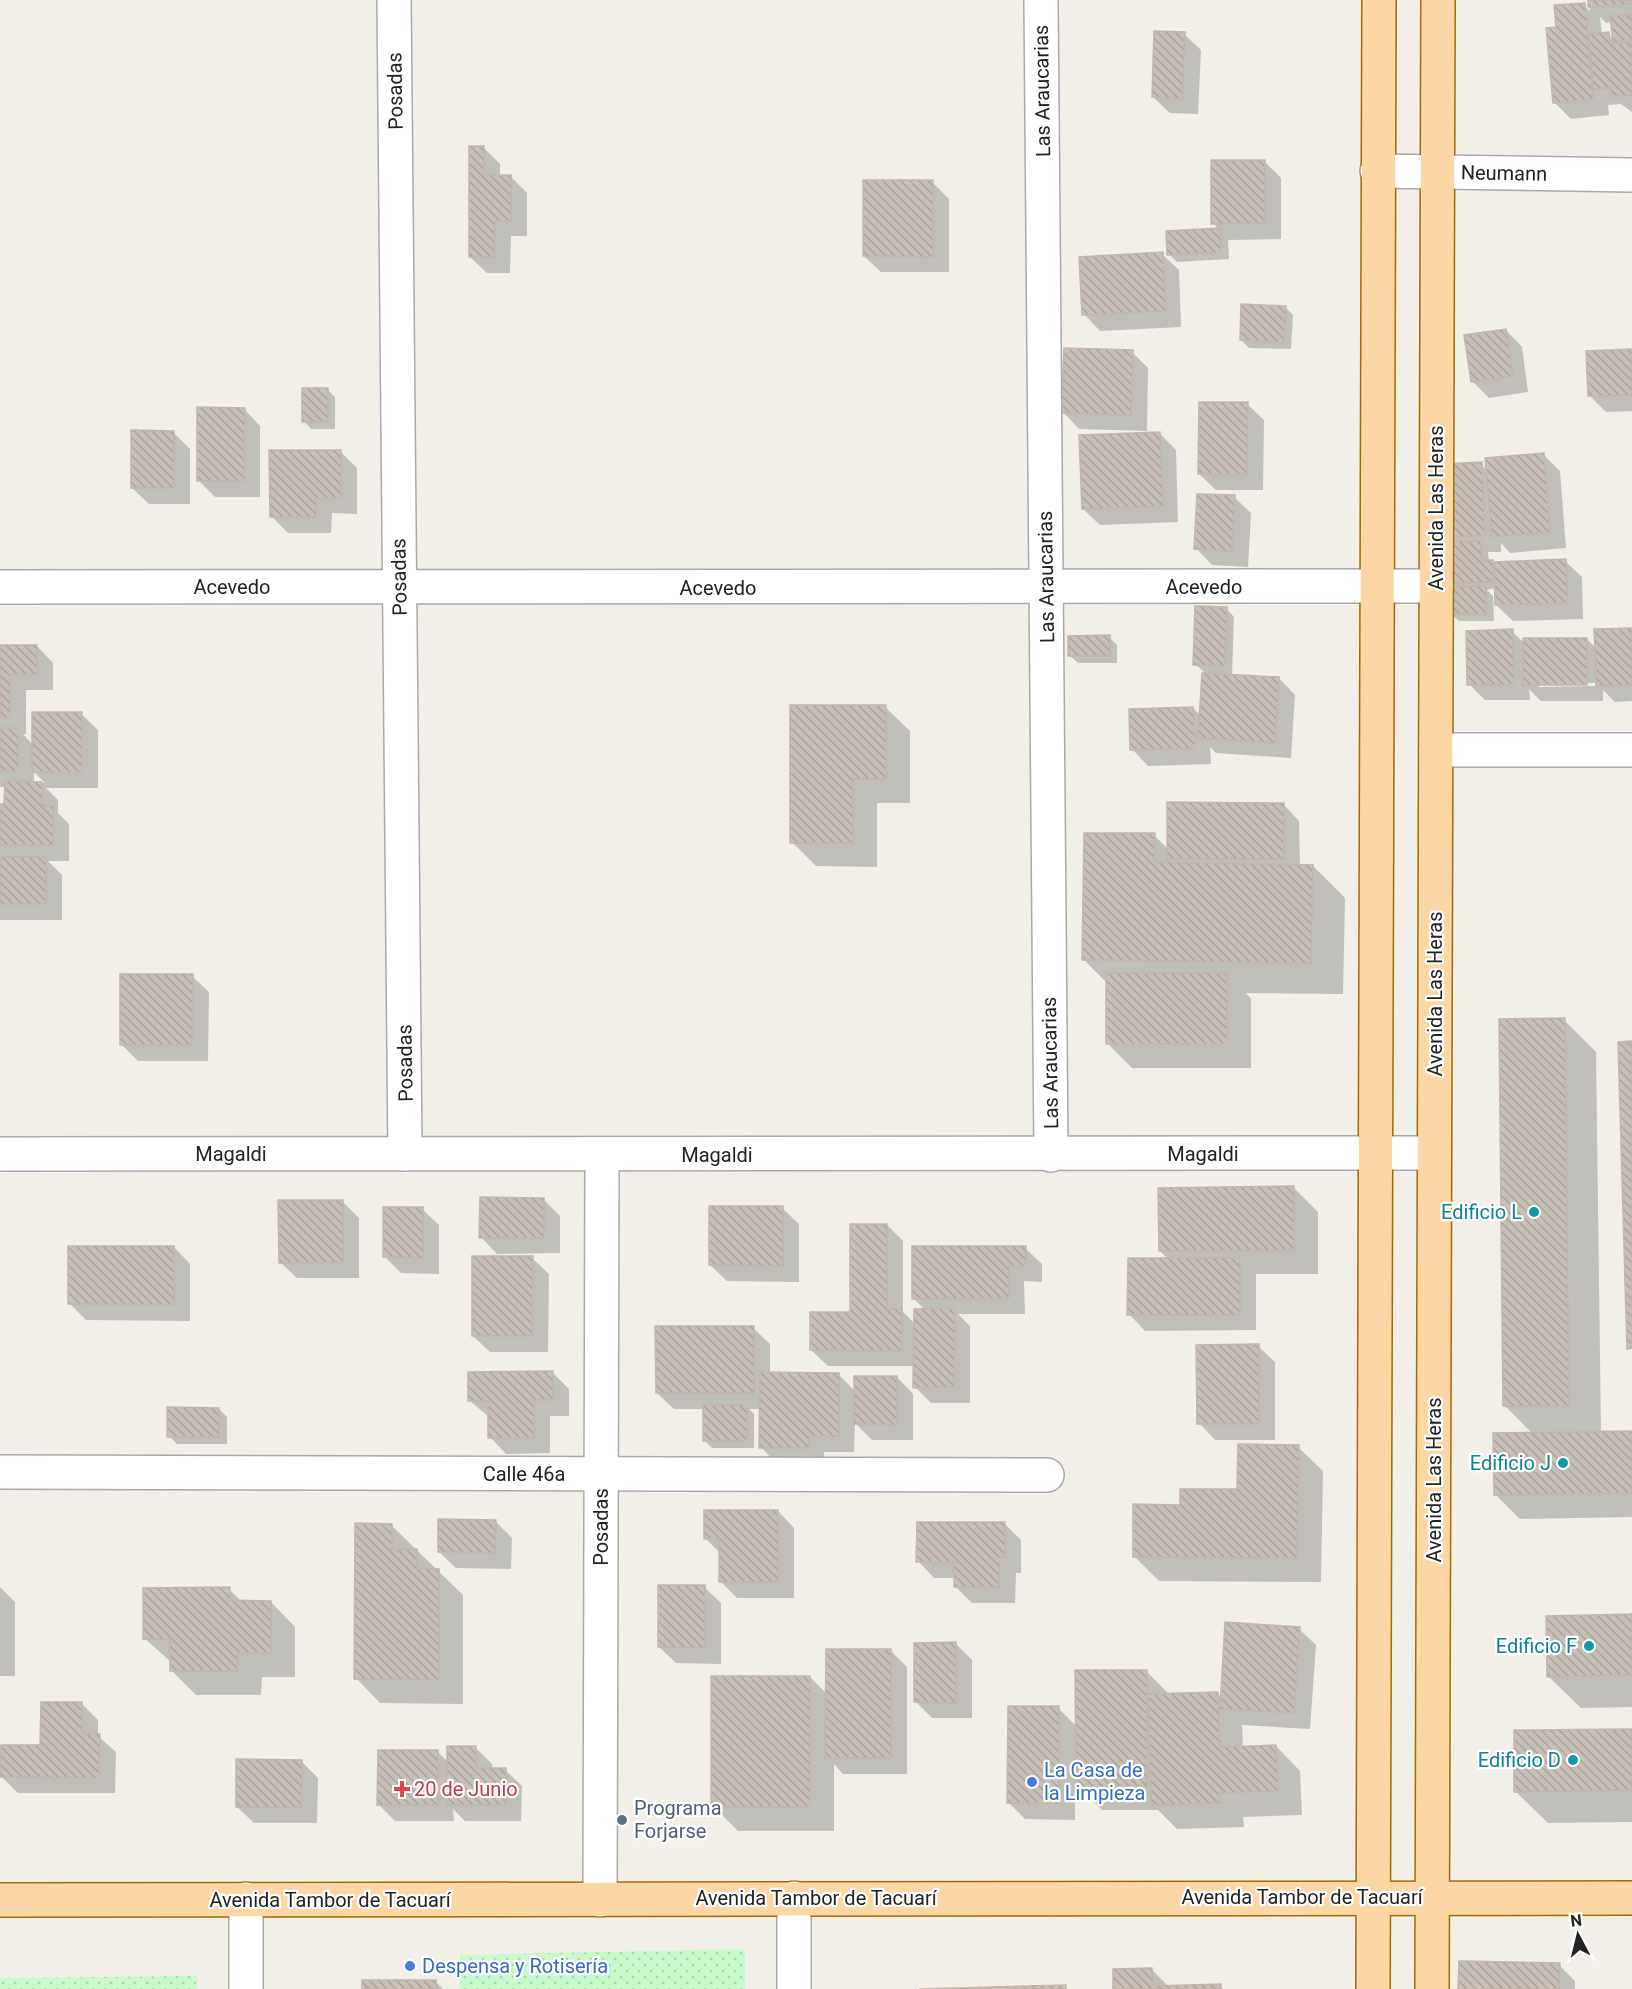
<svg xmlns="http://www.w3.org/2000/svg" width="1632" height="1989" viewBox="0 0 1632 1989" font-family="Roboto,sans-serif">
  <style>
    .park { fill: url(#park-dots) }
    .shadow { fill: #0003; fill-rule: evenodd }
    .building { fill: url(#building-back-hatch); stroke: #c4b6ab; stroke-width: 1.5 }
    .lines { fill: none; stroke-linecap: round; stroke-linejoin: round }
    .minor-casing { stroke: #a9a9a9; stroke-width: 36 }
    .major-casing { stroke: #a06b00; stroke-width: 36 }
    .minor { stroke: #fff; stroke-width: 33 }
    .major { stroke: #fcd6a4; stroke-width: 33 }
    .culture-dot { fill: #0f9aa8; stroke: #fff; stroke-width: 2 }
    .shop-dot { fill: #3f7fe0; stroke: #fff; stroke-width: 2 }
    .health-dot { fill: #e0444e; stroke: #fff; stroke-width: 2 }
    .service-dot { fill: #5c6f8a; stroke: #fff; stroke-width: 2 }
    .labels { text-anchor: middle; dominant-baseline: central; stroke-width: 4.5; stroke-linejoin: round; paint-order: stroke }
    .street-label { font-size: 20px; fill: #222; stroke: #fff }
    .culture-label { font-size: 20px; fill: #0d838f; stroke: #fff; text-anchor: end }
    .shop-label { font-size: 20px; fill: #366cbe; stroke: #fff; text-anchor: start }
    .health-label { font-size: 20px; fill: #be3a42; stroke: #fff; text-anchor: start }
    .service-label { font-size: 20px; fill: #4e5e75; stroke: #fff; text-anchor: start }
  </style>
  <defs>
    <pattern id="park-dots" width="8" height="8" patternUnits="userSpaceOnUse" patternTransform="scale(1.5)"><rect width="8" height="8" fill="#c8facc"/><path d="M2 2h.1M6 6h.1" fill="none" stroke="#acd6af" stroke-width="1.8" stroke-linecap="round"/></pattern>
    <pattern id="building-back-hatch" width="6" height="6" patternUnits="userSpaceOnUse" patternTransform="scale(1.5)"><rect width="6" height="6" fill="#c7bfb8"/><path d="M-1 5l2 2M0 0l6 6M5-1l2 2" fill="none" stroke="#aba49e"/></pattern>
  </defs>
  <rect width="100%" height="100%" fill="#f2efe9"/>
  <!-- park -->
  <g class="park">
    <polygon points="745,1949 745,1989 460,1989 460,1955"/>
    <polygon points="197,1976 197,1989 0,1989 0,1978"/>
  </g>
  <!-- shadow -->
  <g class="shadow">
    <path d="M 1589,0 L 1632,0 L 1632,112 L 1621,104 L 1608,105 L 1609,115 L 1571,119 L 1554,102 L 1558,29 L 1584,5 L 1590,11 ZM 1600,17 L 1606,23 L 1612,22 L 1614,39 L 1608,34 L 1602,34 Z"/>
    <polygon points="1184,34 1201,50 1198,114 1170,113 1153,97"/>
    <polygon points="484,148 500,164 500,177 511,177 527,193 527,236 511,236 510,273 487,273 470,257"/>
    <polygon points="1265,162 1281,178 1281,239 1228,240 1229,259 1177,262 1169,254 1219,230 1213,223"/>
    <polygon points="932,182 949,199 949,272 881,272 864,256"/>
    <polygon points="1162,254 1179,270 1181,327 1100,331 1084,314"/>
    <polygon points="1285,307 1293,315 1291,349 1249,348 1241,340"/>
    <polygon points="1506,330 1522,347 1528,392 1489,398 1472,381"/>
    <polygon points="1632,350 1632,411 1606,412 1590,396"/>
    <polygon points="1132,352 1148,368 1147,431 1079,429 1063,412"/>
    <polygon points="327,389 335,397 335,429 311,429 304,421"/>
    <polygon points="1247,404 1264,420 1263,490 1216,490 1199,474"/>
    <polygon points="244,409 260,426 260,497 215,497 198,480"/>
    <polygon points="173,432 190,449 190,504 149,504 132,488"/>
    <polygon points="1159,433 1176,450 1178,522 1100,525 1083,509"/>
    <polygon points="340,451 357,468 357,514 332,513 331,533 288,533 271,516"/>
    <polygon points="1544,455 1560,471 1566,548 1510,553 1501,543 1501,552 1488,552 1489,562 1565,561 1582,577 1583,619 1513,621 1496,605 1496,588 1487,590 1493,596 1494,621 1459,621 1451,614 1458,589 1451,582 1456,543 1450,536 1481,464 1488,471"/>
    <polygon points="1234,497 1251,513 1248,567 1212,565 1196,548"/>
    <polygon points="1227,609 1234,617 1232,676 1279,678 1295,695 1291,758 1216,753 1210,747 1211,764 1148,766 1132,749 1193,708 1201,716 1204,672 1195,664"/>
    <path d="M 1632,629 L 1632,701 L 1615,702 L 1603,690 L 1603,701 L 1541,701 L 1529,689 L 1530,700 L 1485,700 L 1469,684 L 1512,631 L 1524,643 L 1587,639 L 1597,649 ZM 1595,683 L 1595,686 L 1539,687 L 1539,684 Z"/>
    <polygon points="1109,637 1117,645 1117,663 1078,663 1070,656"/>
    <path d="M 37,646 L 53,663 L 53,690 L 26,690 L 26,734 L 23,734 L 33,745 L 81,714 L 98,730 L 98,788 L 46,788 L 58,800 L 58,813 L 69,824 L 69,861 L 48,861 L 62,875 L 62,920 L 0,920 L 0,805 L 6,805 L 6,787 L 0,787 L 0,647 ZM 34,772 L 45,783 L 34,783 Z"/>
    <polygon points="885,707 910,731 910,803 877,803 877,867 816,866 792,842"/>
    <polygon points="1283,804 1299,821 1300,866 1313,866 1345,898 1343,994 1246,993 1251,999 1251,1068 1132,1068 1107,1043 1107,983 1083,959 1154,835 1168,849"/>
    <polygon points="192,976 209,992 208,1061 138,1061 121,1044"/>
    <polygon points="1564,1020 1596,1052 1601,1433 1632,1432 1632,1517 1520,1519 1496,1495 1533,1434 1505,1406"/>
    <polygon points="1293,1187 1318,1212 1318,1274 1256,1274 1256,1330 1145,1331 1129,1314 1169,1260 1160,1251"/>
    <polygon points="543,1199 560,1216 560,1253 497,1254 481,1237"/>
    <polygon points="342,1201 359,1218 359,1278 297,1278 280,1262"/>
    <polygon points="782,1208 799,1224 799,1282 727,1281 710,1265"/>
    <polygon points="422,1209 439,1225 439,1274 401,1273 385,1257"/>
    <polygon points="887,1225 903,1241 903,1312 915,1324 925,1310 913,1298 1025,1248 1042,1264 1042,1282 1024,1281 1025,1314 958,1314 970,1326 970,1403 931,1403 915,1387 915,1366 828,1366 811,1350 852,1314"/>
    <polygon points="174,1247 190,1264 190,1321 86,1320 70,1304"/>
    <polygon points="532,1258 549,1274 548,1352 490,1352 473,1336"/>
    <polygon points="753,1328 770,1344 770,1374 838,1374 855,1391 897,1377 913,1394 913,1440 872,1440 855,1423 854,1452 824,1452 825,1464 777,1464 761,1447 761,1409 749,1409 754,1414 754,1448 712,1448 704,1440 705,1409 674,1409 657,1393"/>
    <polygon points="1258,1346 1275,1362 1275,1440 1215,1440 1199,1423"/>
    <polygon points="553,1373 569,1389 569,1416 550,1416 550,1453 506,1454 490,1437 489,1417 470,1401"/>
    <polygon points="219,1409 227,1417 227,1444 177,1444 169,1436"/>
    <polygon points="1298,1447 1323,1471 1321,1582 1159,1581 1134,1556 1182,1507 1239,1491"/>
    <polygon points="778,1511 794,1528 794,1598 737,1598 721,1582 721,1554 705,1538"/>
    <polygon points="495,1521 512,1538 511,1569 456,1568 439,1552"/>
    <polygon points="1005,1524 1021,1540 1021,1573 1016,1573 1015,1603 972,1603 955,1586 955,1578 934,1578 918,1561"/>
    <polygon points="391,1525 463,1595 463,1704 380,1703 356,1678"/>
    <polygon points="0,1587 15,1602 15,1676 0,1676"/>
    <polygon points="704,1587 721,1603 721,1664 676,1663 659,1647"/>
    <polygon points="229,1589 242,1602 271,1602 295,1627 295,1677 262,1677 261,1695 196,1695 171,1670 171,1662 144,1638"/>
    <polygon points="1632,1616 1632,1707 1581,1708 1548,1676"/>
    <polygon points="1299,1629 1316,1645 1310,1729 1242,1725 1243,1748 1276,1746 1300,1771 1302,1815 1243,1817 1244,1827 1177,1829 1158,1810 1102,1810 1075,1783 1075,1820 1025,1819 1009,1803 1058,1708 1077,1727 1146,1671 1170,1695 1218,1694 1222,1698"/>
    <polygon points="956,1644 972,1660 972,1718 932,1718 916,1702"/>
    <polygon points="890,1650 907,1667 907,1774 843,1774 834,1764 834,1831 738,1831 713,1806 810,1677 827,1694"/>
    <polygon points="81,1703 98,1720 98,1736 116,1752 115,1793 18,1793 2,1777 42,1747"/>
    <polygon points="1632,1730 1632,1822 1548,1823 1515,1791"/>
    <polygon points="475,1747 492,1764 492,1769 505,1770 522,1786 521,1821 465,1821 453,1809 454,1821 395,1821 379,1805 437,1751 449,1763"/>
    <polygon points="301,1761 318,1778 317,1823 254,1823 237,1807"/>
    <polygon points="1559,1965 1575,1981 1575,1989 1460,1989"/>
    <polygon points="1152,1970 1169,1987 1220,1986 1223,1989 1115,1989"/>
    <polygon points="436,1982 443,1989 364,1989"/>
  </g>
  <!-- building -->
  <g class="building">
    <polygon points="1588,0 1630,0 1630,4 1588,7"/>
    <polygon points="1585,3 1593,99 1553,103 1546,28 1556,27 1554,5"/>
    <polygon points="1632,14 1632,40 1613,42 1610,16"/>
    <polygon points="1154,31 1185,32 1182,99 1152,97"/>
    <polygon points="1609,32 1610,44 1632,42 1632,95 1611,97 1611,88 1593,89 1589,34"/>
    <polygon points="469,146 484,146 484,175 511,175 511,221 495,221 494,257 469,257"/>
    <polygon points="1211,160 1265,160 1265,223 1211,224"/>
    <polygon points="863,180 933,180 933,257 863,256"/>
    <polygon points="1220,228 1221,252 1167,255 1166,231"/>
    <polygon points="1163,252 1166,311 1082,315 1079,257"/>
    <polygon points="1241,304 1286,306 1284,342 1240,340"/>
    <polygon points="1506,329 1513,376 1471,382 1464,335"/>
    <polygon points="1064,348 1133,350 1131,415 1061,413"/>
    <polygon points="1632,349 1632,395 1588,396 1586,351"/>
    <polygon points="302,388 328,388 328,421 302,422"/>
    <polygon points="1199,402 1248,402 1247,474 1198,474"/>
    <polygon points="197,407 245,408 244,481 197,481"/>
    <polygon points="131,430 174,431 174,488 131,488"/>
    <polygon points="1160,432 1163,506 1082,509 1079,435"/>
    <polygon points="269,450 341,450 341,498 316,498 316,517 270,517"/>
    <polygon points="1544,453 1550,532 1492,537 1485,458"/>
    <polygon points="1482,462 1485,536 1448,537 1445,464"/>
    <polygon points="1197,494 1235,495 1232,551 1194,549"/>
    <polygon points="1481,541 1482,560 1493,560 1493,582 1449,583 1449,542"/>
    <polygon points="1566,559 1568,603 1495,605 1494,562"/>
    <polygon points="1486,586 1486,614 1450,614 1449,587"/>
    <polygon points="1195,606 1227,607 1225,666 1193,665"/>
    <polygon points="1632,628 1632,685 1597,686 1594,629"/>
    <polygon points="1513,629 1514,684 1467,685 1466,631"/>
    <polygon points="1110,635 1110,656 1068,656 1068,636"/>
    <rect x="1523" y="638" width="64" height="47"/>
    <polygon points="0,645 37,645 37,674 10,674 10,718 0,718"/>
    <polygon points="1202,673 1279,677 1275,743 1198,738"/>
    <polygon points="790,705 886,705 886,779 853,779 853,843 790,843"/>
    <polygon points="1193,707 1195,748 1130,750 1129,709"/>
    <rect x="32" y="712" width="50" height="60"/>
    <rect x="0" y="728" width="18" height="43"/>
    <polygon points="5,781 42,782 42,806 53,806 53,845 0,845 0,804 4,804"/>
    <polygon points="1167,802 1284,803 1284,859 1167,859"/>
    <polygon points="1084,833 1155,833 1154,862 1313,865 1311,963 1082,960"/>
    <rect x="0" y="857" width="46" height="47"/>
    <rect x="1106" y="973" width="121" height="71"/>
    <polygon points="120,974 193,974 192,1045 120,1045"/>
    <polygon points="1565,1018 1569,1406 1503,1406 1499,1019"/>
    <polygon points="1632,1041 1632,1348 1627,1349 1618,1042"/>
    <polygon points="1294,1186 1294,1250 1159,1251 1158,1188"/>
    <polygon points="480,1197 544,1198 544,1238 479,1238"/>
    <polygon points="278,1200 343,1200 343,1262 279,1263"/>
    <polygon points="709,1206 783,1206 783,1266 709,1265"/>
    <polygon points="383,1207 423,1207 423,1258 383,1257"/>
    <polygon points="850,1224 887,1224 887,1309 902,1309 902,1351 810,1350 810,1312 850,1312"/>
    <polygon points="68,1246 174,1246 174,1305 68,1304"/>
    <polygon points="912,1246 1026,1246 1026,1266 1009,1266 1009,1298 912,1299"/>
    <polygon points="472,1256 533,1256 532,1336 472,1336"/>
    <polygon points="1128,1258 1240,1258 1240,1315 1127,1315"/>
    <polygon points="955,1308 954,1387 913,1388 914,1309"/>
    <polygon points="655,1326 754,1326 754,1393 656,1393"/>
    <polygon points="1259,1344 1259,1424 1197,1424 1196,1345"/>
    <polygon points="553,1371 553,1400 534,1400 534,1438 488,1438 488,1401 468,1401 468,1372"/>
    <polygon points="760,1372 839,1373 839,1436 809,1436 809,1448 759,1448"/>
    <polygon points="854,1376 897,1376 897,1425 854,1424"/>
    <rect x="703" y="1405" width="44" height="36"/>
    <polygon points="167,1407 219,1408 219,1437 167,1437"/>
    <polygon points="1632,1431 1632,1493 1494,1495 1493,1433"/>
    <polygon points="1238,1444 1299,1445 1297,1558 1133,1557 1133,1504 1180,1505 1180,1489 1237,1489"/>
    <polygon points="704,1510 778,1510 778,1582 719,1582 719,1538 704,1539"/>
    <polygon points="438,1519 496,1520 495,1553 438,1552"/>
    <polygon points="917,1522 1005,1522 1005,1557 1000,1557 999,1587 954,1587 954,1562 916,1562"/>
    <polygon points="355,1523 392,1524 392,1550 417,1549 417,1569 439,1569 439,1680 354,1679"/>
    <polygon points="658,1585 705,1585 705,1648 658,1647"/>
    <polygon points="230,1587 230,1600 271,1601 271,1653 238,1653 237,1671 170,1671 170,1639 143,1639 143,1588"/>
    <polygon points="1632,1614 1632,1675 1547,1677 1546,1616"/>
    <polygon points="1225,1622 1300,1627 1294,1713 1220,1709"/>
    <polygon points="956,1642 956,1703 914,1702 914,1643"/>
    <polygon points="826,1649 891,1649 891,1758 825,1758"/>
    <polygon points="1075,1670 1147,1670 1147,1786 1076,1787"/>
    <rect x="711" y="1676" width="99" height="131"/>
    <polygon points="1218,1692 1220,1747 1276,1745 1278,1791 1219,1793 1220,1803 1151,1805 1148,1694"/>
    <polygon points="41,1702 82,1702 82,1734 100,1734 99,1778 0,1777 1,1745 40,1745"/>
    <polygon points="1008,1706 1059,1706 1059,1804 1007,1803"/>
    <polygon points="1632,1729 1632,1790 1514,1792 1514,1730"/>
    <polygon points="447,1746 476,1746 476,1768 506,1768 506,1805 447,1805"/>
    <polygon points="378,1750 438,1750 438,1805 377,1805"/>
    <polygon points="236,1759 302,1760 301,1808 236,1807"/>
    <polygon points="1459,1961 1560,1963 1559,1989 1458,1989"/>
    <polygon points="1152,1968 1153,1986 1221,1984 1221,1989 1113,1989 1113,1969"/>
    <rect x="362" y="1980" width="74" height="9"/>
    <polygon points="1066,1985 1066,1989 919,1989"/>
  </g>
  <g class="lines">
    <defs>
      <g id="minor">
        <polyline points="394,0 405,1154"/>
        <polyline points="1041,0 1051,1155"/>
        <polyline points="1377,171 1632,175"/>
        <polyline points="0,587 1436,586"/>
        <polyline points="1436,750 1632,750"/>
        <polyline points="0,1154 1434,1153"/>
        <polyline points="0,1472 1047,1475"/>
        <polyline points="600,1900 602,1155"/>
        <polyline points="246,1989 246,1899"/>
        <polyline points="794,1989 794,1898"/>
      </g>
      <g id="major">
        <polyline points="0,1900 1632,1898"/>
        <polyline points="1373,1989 1379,0"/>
        <polyline points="1432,1989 1438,0"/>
      </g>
    </defs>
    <!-- minor casing -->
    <use href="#minor" class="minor-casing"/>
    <!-- major casing -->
    <use href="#major" class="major-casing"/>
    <!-- minor -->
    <use href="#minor" class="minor"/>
    <!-- major -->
    <use href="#major" class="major"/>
  </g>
  <!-- markers -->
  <g class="culture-dot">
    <circle cx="1534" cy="1212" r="6"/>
    <circle cx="1563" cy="1463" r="6"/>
    <circle cx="1589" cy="1646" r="6"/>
    <circle cx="1573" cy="1760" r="6"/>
  </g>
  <g class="shop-dot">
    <circle cx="1032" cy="1782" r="6"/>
    <circle cx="410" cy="1966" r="6"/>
  </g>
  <path class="health-dot" d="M399 1780h6v6h6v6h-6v6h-6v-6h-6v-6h6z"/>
  <circle class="service-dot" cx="622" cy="1820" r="6"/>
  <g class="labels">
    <!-- street labels -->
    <g class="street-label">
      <text transform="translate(395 91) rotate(-91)">Posadas</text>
      <text transform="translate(1042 91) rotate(-91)">Las Araucarias</text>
      <text transform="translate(1504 173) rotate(1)">Neumann</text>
      <text transform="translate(1436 508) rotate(-90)">Avenida Las Heras</text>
      <text transform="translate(399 577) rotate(-91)">Posadas</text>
      <text transform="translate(1046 577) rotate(-91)">Las Araucarias</text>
      <text x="232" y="587">Acevedo</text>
      <text x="1204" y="587">Acevedo</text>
      <text x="718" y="588">Acevedo</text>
      <text transform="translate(1435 994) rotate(-90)">Avenida Las Heras</text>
      <text transform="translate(405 1063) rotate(-91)">Posadas</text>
      <text transform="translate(1050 1063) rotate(-91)">Las Araucarias</text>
      <text x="231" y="1154">Magaldi</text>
      <text x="1203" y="1154">Magaldi</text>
      <text x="717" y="1155">Magaldi</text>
      <text x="524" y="1474">Calle 46a</text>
      <text transform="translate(1434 1480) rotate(-90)">Avenida Las Heras</text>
      <text transform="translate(601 1527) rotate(-90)">Posadas</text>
      <text x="1302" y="1897">Avenida Tambor de Tacuarí</text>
      <text x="816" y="1898">Avenida Tambor de Tacuarí</text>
      <text x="330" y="1900">Avenida Tambor de Tacuarí</text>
    </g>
    <!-- culture labels -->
    <g class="culture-label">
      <text x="1522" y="1212">Edificio L</text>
      <text x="1551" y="1463">Edificio J</text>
      <text x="1577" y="1646">Edificio F</text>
      <text x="1561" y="1760">Edificio D</text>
    </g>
    <!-- shop labels -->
    <g class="shop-label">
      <text x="1044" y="1770">La Casa de<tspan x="1044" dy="23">la Limpieza</tspan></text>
      <text x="422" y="1966">Despensa y Rotisería</text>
    </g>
    <!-- health labels -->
    <g class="health-label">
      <text x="414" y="1789">20 de Junio</text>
    </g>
    <!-- service labels -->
    <g class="service-label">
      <text x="634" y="1808">Programa<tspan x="634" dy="23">Forjarse</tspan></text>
    </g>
  </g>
  <!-- north arrow -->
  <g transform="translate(1578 1935) rotate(353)" stroke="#ffffff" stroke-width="4.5" paint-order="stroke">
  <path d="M0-4.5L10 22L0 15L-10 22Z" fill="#222222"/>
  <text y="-9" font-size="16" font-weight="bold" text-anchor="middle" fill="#222222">N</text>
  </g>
</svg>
